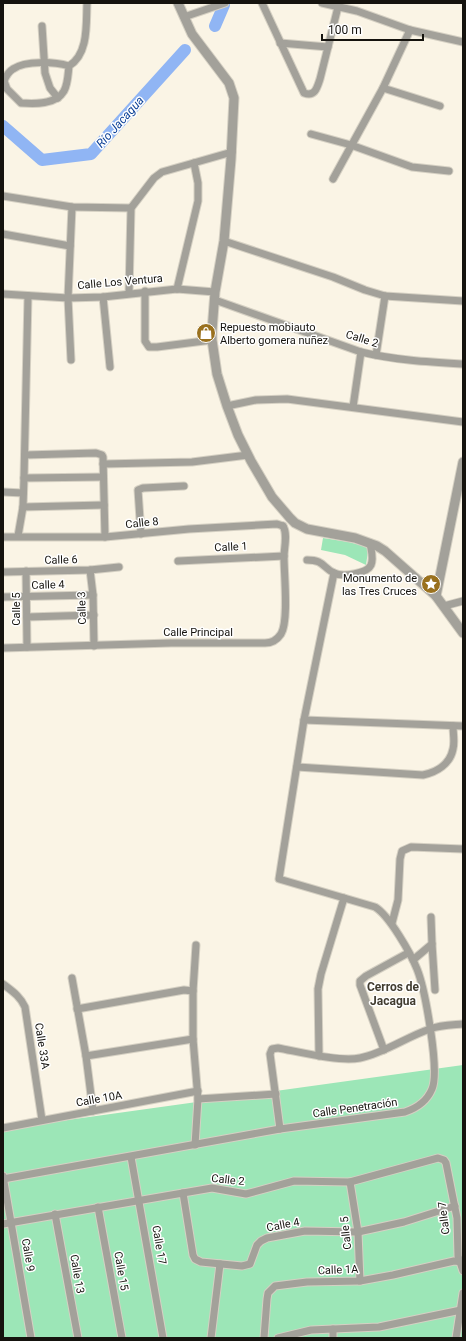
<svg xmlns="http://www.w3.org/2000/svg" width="466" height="1341" viewBox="0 0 466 1341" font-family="Roboto,sans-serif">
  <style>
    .green { fill: #9ce6b7 }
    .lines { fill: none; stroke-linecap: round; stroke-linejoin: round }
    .river { stroke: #90b5f4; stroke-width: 12 }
    .minor-casing { stroke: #d5d0c3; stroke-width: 9 }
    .tertiary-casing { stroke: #d5d0c3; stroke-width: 11 }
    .minor { stroke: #a3a19a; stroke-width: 7 }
    .tertiary { stroke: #a3a19a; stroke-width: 9 }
    .labels { text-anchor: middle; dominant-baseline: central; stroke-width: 3; stroke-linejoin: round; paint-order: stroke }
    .street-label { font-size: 11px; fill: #15130e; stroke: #fff }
    .poi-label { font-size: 11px; fill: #15130e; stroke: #fff; text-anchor: start }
    .water-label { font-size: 12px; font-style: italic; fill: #093e96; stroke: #fff }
    .neighbourhood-label { font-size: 12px; font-weight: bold; fill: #413c30; stroke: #fff }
  </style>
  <rect width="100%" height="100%" fill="#faf4e5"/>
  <!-- green -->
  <g class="green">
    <polygon points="323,538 349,542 367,547 368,551 366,565 345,555 321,550"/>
    <polygon points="463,1065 463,1338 3,1338 3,1129"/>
  </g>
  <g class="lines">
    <!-- river -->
    <g class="river">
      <polyline points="215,26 224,5"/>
      <polyline points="3,126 42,160 91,154 185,50"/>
    </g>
    <defs>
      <g id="minor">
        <path d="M 262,3 L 304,93 C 315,97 317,88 320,79 L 338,7"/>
        <polyline points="322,3 357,11 410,30 463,42"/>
        <polyline points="184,17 225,3"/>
        <polyline points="42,26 45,73 50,88 58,98"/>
        <polyline points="280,43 328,47"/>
        <path d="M 69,66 C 68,74 68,84 64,91 C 56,105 34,104 21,103 L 7,89 L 4,81 C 6,76 8,72 13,69 C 26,60 55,62 69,66 C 89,54 86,23 87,3"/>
        <polyline points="383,88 440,106"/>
        <polyline points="311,134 351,145 412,167 449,171"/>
        <polyline points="333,179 383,88 410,30"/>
        <polyline points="3,196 72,207 131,208"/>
        <polyline points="3,234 70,246"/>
        <polyline points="224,241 333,277 365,290 385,296 463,301"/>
        <polyline points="177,289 198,201 198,183 194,163"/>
        <polyline points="145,291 145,341 149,347 157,347 212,340"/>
        <polyline points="129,293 131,208 154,178 162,172 232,152"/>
        <polyline points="3,294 68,298 103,297 177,289 215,292"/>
        <polyline points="103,297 110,367"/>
        <path d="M 215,300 L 361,352 C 394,360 429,362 463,364"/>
        <polyline points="376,355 385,296"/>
        <polyline points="71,360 68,298 72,207"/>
        <polyline points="227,406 256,400 287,399 463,422"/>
        <polyline points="353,407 361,352"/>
        <polyline points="25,455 96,453 102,455 103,457 105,537"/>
        <polyline points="103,464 192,462 248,455"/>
        <polyline points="24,478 103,477"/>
        <polyline points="3,492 23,493"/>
        <polyline points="23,507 104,505"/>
        <polyline points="141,534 138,490 143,488 184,486"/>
        <polyline points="18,536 23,507 24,478 28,296"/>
        <polyline points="3,537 105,537 189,529 277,524 283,526"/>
        <path d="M 307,560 C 324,560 322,567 334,573 C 342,577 367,574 371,565 C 374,558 371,550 370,543"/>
        <polyline points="178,561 284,556"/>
        <polyline points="90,570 93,595 94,646"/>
        <polyline points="26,571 27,647"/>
        <polyline points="3,572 90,570 119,567"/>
        <polyline points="3,597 93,595"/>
        <polyline points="444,606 463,601"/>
        <polyline points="27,617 94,615"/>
        <path d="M 3,648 L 171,643 L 265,643 C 271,643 277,640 281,634 C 289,621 284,574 284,557 C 284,548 288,534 283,526"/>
        <polyline points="304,720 463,726"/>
        <path d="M 297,767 L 423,775 C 437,772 450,764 453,749 C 455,742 453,733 453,726"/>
        <polyline points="392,923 398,900 400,859 402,851 411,847 463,849"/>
        <polyline points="432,944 435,990"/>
        <polyline points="413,960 432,944 431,917"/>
        <polyline points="72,978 86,1056 93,1111"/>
        <path d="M 3,984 C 12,991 20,996 25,1007 L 42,1120"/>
        <polyline points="77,1009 184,990 193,991"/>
        <polyline points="384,1050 360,985 360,981 366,976 408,953"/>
        <polyline points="86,1056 193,1039"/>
        <polyline points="319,1056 318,989 321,974 344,898"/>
        <polyline points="198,1099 276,1094"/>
        <polyline points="3,1128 198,1091"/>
        <path d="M 280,1129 L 270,1054 L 272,1049 L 278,1048 C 300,1052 339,1062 360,1058 C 385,1053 406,1037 430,1029 C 440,1025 452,1025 463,1024"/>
        <polyline points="195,1145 198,1099 193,1039 193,991 196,945"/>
        <polyline points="131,1157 163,1338"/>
        <polyline points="3,1176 31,1338"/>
        <path d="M 3,1179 L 280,1129 L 405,1112 C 417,1108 427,1101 432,1089 C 440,1071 425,989 417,969 C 411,954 389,915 375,907 L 279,879 L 304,720 L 334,573"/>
        <polyline points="350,1182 358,1232 360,1281"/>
        <polyline points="183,1193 193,1255 195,1259 201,1262 242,1266 250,1264 257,1245 261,1241 267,1238 305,1231 358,1232 404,1222 455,1206"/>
        <polyline points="98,1207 122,1338"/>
        <polyline points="55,1214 78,1338"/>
        <polyline points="3,1224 212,1188 246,1194 294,1181 350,1182 438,1158 444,1160 446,1163 457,1218 458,1256 463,1271"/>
        <polyline points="333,1329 333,1338"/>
        <polyline points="211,1338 220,1264"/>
        <polyline points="264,1338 267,1299 268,1293 275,1286 307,1282 360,1281 393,1275 454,1261 463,1262"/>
        <polyline points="278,1338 311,1330 379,1327 461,1310"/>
        <polyline points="456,1338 463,1293"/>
      </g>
      <g id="tertiary">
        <polyline points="178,3 192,34 229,83 234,98 231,159 224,241 215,292 212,331 212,340 217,374 227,406 238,435 251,461 272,497 290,518 295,523 307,529 355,538 377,546 385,551 436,596 463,633"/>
        <polyline points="436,596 463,462"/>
      </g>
    </defs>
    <!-- minor casing -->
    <use href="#minor" class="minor-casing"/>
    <!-- tertiary casing -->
    <use href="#tertiary" class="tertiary-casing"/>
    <!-- minor -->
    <use href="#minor" class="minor"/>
    <!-- tertiary -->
    <use href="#tertiary" class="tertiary"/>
  </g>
  <!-- icons -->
  <defs>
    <symbol id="shop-disc" viewBox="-11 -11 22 22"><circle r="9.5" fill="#9a711e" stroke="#fff"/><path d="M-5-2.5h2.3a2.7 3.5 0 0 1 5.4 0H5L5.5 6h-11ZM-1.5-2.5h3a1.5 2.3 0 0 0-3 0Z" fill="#fff"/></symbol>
    <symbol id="sight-disc" viewBox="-11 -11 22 22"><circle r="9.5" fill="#9a711e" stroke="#fff"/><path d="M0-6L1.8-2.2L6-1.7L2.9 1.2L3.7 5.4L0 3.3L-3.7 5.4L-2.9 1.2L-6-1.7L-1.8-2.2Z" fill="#fff"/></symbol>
  </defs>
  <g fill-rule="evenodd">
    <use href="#shop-disc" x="195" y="322" width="22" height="22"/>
    <use href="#sight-disc" x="420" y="573" width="22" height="22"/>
  </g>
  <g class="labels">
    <!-- street labels -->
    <g class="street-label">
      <text transform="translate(120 282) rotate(-5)">Calle Los Ventura</text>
      <text transform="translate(362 339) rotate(17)">Calle 2</text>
      <text transform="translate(142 523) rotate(-6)">Calle 8</text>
      <text transform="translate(231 547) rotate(-3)">Calle 1</text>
      <text transform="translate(61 560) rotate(-1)">Calle 6</text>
      <text transform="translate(48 585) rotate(-2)">Calle 4</text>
      <text transform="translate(82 608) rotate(-92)">Calle 3</text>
      <text transform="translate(16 609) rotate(-90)">Calle 5</text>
      <text x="198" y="632">Calle Principal</text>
      <text transform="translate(42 1046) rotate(81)">Calle 33A</text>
      <text transform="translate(99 1099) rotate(-10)">Calle 10A</text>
      <text transform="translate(355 1108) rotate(-8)">Calle Penetración</text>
      <text transform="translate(228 1180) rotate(6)">Calle 2</text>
      <text transform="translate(444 1218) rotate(-97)">Calle 7</text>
      <text transform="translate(283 1225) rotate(-11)">Calle 4</text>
      <text transform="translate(346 1233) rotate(-96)">Calle 5</text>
      <text transform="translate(159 1245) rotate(80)">Calle 17</text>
      <text transform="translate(28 1255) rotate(80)">Calle 9</text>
      <text transform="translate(338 1270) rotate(-2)">Calle 1A</text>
      <text transform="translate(121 1271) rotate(80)">Calle 15</text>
      <text transform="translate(77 1274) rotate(80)">Calle 13</text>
    </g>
    <!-- poi labels -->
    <g class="poi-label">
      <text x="220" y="327">Repuesto mobiauto<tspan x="220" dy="13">Alberto gomera nuñez</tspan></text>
      <text x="417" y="578" text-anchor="end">Monumento de<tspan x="417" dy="13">las Tres Cruces</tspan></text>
    </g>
    <!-- water labels -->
    <g class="water-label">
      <text transform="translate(120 122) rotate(-48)">Río Jacagua</text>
    </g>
    <!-- neighbourhood labels -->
    <g class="neighbourhood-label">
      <text x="393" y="987">Cerros de<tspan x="393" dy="14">Jacagua</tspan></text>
    </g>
  </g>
  <!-- border -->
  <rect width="466" height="1341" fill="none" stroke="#15130e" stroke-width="8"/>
  <!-- scale -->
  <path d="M322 34v6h101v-6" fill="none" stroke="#15130e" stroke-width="2"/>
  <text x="328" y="34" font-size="12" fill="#15130e" stroke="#ffffff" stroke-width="3" paint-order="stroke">100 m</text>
</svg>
